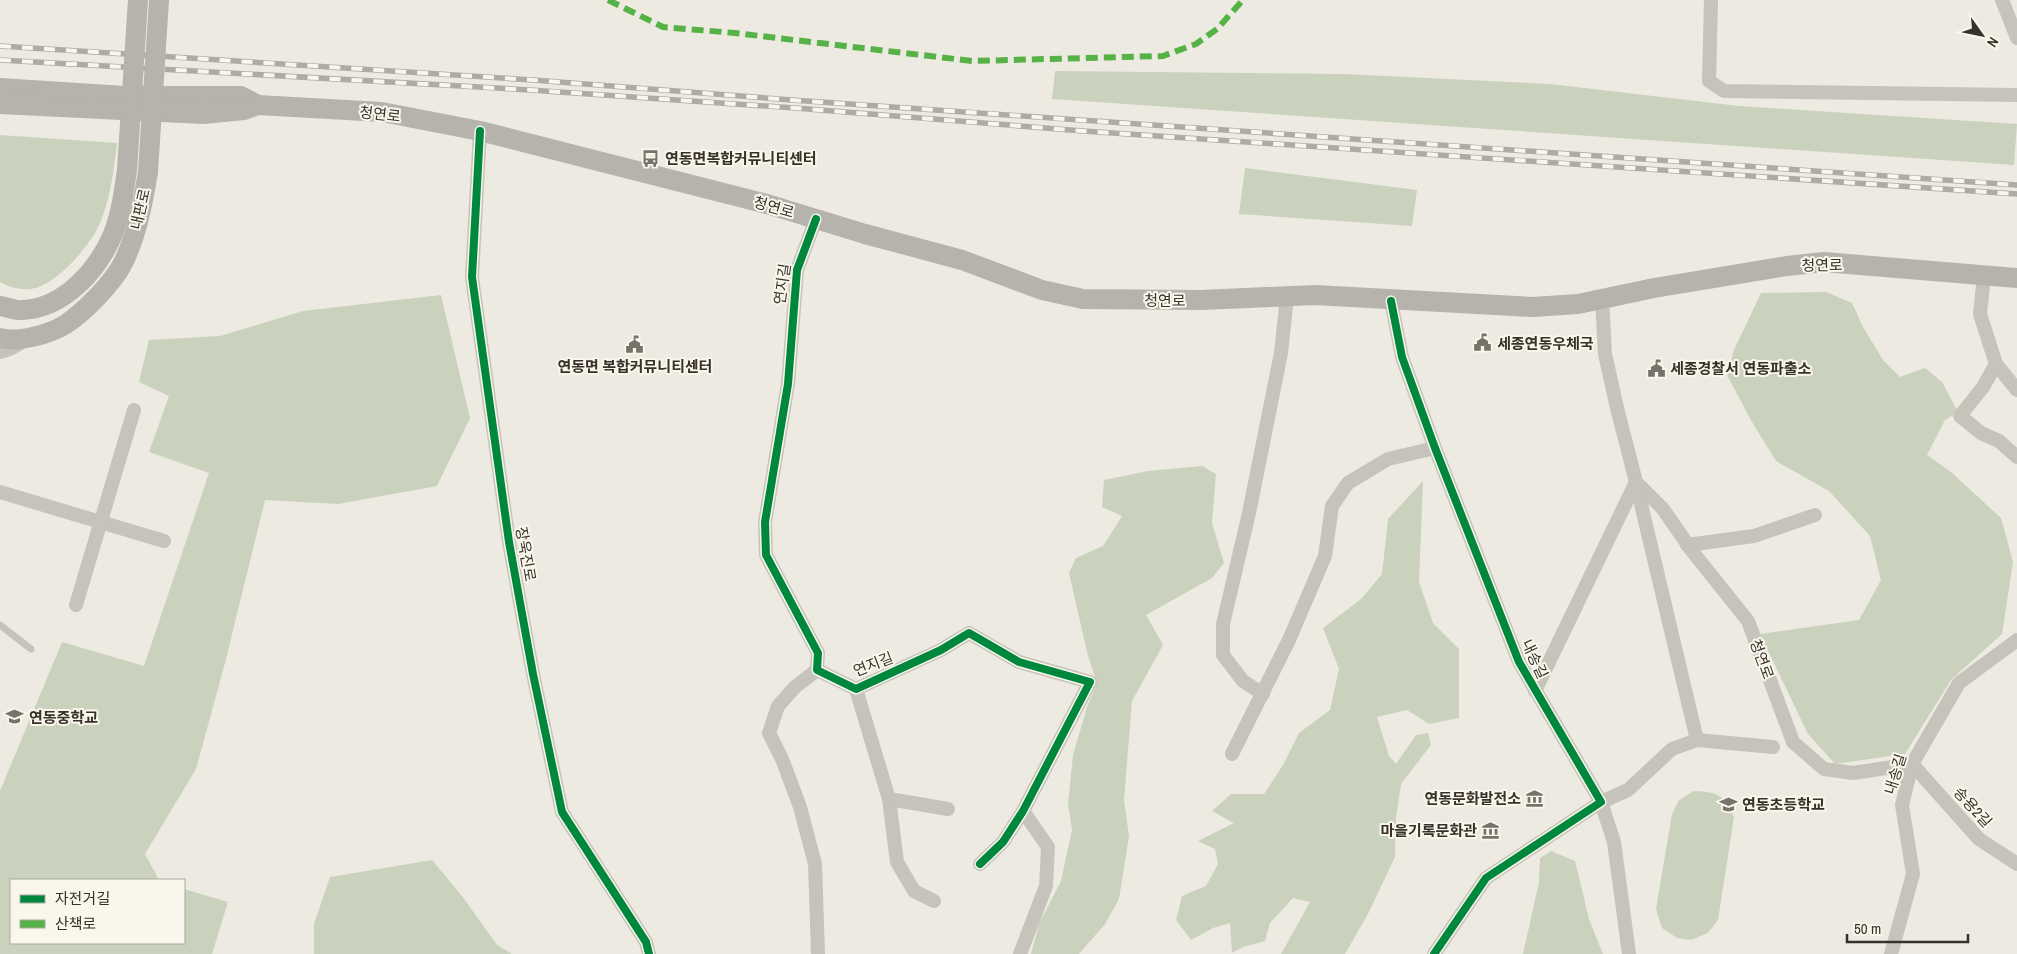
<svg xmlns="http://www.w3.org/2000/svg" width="2017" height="954" viewBox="0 0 2017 954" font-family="'Archivo Narrow','Noto Sans KR',sans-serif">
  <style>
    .green { fill: #cad2bd }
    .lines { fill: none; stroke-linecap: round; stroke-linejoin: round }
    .lane { stroke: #c6c3bb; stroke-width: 7 }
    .street { stroke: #c6c3bb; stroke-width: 14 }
    .secondary { stroke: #b6b3ac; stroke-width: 20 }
    .rail-casing { stroke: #aeaba5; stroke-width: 5.5 }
    .rail { stroke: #f9f6eb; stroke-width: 4; stroke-dasharray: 11; stroke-linecap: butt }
    .secondary-bridge { stroke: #b6b3ac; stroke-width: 20 }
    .quiet { stroke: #56b246; stroke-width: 6; stroke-dasharray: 12 6; stroke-linecap: butt }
    .cycleway-casing { stroke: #f9f6eb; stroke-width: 11 }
    .cycleway { stroke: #00873e; stroke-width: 8 }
    .labels { text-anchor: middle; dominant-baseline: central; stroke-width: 4; stroke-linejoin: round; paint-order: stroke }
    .street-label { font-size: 15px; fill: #37312a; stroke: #f9f6eb }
    .poi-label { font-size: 15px; font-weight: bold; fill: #37312a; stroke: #f9f6eb; text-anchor: start }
  </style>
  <rect width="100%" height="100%" fill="#edeae2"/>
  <!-- green -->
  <g class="green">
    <polygon points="1055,71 1344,74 1550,84 1739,106 2017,124 2014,165 1052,99"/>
    <path d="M 0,135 L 117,143 C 114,169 111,194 102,218 C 94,242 56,287 30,289 C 20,290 8,287 0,282 Z"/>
    <polygon points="1245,168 1417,190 1412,226 1239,214"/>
    <polygon points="1826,292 1852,303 1863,327 1883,360 1900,377 1925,368 1942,382 1958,412 1945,420 1927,455 1951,472 2001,518 2013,562 2002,634 1951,680 1905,754 1835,764 1808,734 1760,634 1859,620 1881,580 1870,536 1829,491 1776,461 1752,422 1727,375 1734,350 1761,293"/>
    <polygon points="441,295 470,418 437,486 338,504 265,500 225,663 196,769 145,854 159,880 11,880 11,943 184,943 184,889 228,902 212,954 0,954 0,791 62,642 144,666 209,473 149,452 169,396 139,382 149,340 220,336 303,311"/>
    <polygon points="1202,466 1216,474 1212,523 1224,563 1212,578 1146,615 1163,645 1132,701 1124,800 1129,836 1119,899 1105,924 1079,954 1031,954 1039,924 1061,881 1072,830 1068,804 1073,755 1087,707 1097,683 1088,656 1069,573 1076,558 1103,546 1122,516 1102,507 1104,480 1148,471"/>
    <polygon points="1423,481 1419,582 1433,623 1459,649 1459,718 1429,724 1407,710 1377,717 1389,756 1396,764 1416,735 1428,733 1431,745 1401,784 1396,818 1395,857 1368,914 1345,954 1281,954 1310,902 1293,898 1270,923 1265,941 1243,947 1232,953 1230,923 1213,928 1191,940 1176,920 1182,896 1206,886 1218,864 1215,849 1198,841 1234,823 1212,811 1231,794 1264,794 1283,765 1299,733 1330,710 1339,669 1323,628 1361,599 1382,574 1388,519"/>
    <path d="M 1694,791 C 1718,792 1724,795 1734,817 L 1718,920 L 1708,933 L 1691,940 L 1677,938 L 1662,928 L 1656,909 L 1672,814 L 1679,800 Z"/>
    <polygon points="1551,851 1575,861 1589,919 1603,954 1523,954 1539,882 1540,858"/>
    <polygon points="432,860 462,896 497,945 512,954 314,954 314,924 330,877"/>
  </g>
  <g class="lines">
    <!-- lane -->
    <polyline class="lane" points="0,625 31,649"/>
    <!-- street -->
    <g class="street">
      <polyline points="1711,0 1709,81 1724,91 2017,95"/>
      <polyline points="2002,0 2017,38"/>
      <polyline points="480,131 472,277 509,542 533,674 562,812 646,942 649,954"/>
      <polyline points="816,219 797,270 788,384 765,522 766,555 818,653 817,670 856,689 941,650 969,633 1019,662 1090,682 1023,811 1003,842 980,864"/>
      <polyline points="1984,276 1980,314 1996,364 2017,390"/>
      <polyline points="1602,299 1605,354 1617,408 1636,482 1663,509 1692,551 1748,621 1793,742 1824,769 1853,773 1912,764 1979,839 2017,864"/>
      <polyline points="1391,301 1402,357 1435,448 1519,662 1601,802 1486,878 1434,954"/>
      <polyline points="0,352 12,348 24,341"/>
      <polyline points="1996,364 1983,387 1960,416 1981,433 1999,441 2017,457"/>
      <polyline points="1636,483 1697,740"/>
      <polyline points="0,492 164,541"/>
      <polyline points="1687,545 1754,536 1815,515"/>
      <polyline points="76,605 134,410"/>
      <polyline points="817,670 795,687 778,706 769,733 782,759 800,807 815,864 818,954"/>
      <polyline points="856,689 889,799 897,862 914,891 934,901"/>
      <polyline points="1535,691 1636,482"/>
      <polyline points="1263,694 1243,681 1223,655 1223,624 1249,513 1281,353 1287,296"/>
      <polyline points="1232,754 1289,640 1325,556 1332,506 1348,483 1388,459 1435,448"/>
      <polyline points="889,799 948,809"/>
      <polyline points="1020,954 1046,886 1048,847 1023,811"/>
      <polyline points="1629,954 1614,842 1601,802 1628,790 1672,749 1697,740 1773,747"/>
      <polyline points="1891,954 1913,874 1902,805 1912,764 1959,683 2017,640"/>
    </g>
    <!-- secondary -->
    <g class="secondary">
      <polyline points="0,88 124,96 241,96 258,105"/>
      <polyline points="0,104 203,114 244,110 258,105 382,112 480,131 767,204 865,234 962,260 1042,290 1083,299 1200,300 1315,295 1533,307 1578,304 1654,288 1787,266 1824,262 2017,278"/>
      <path d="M 0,306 C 7,307 16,311 23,310 C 64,308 98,270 113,234 C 121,214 124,191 127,170"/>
      <path d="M 0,338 C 17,343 51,334 66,324 C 84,312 113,283 123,263 C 137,235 143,202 148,172"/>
    </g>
    <defs>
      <g id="rail">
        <polyline points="0,46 533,80 792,100 2017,185"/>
        <polyline points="0,60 530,90 795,108 1083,131 2017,194"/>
      </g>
    </defs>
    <!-- rail casing -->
    <use href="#rail" class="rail-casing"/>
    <!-- rail -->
    <use href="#rail" class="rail"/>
    <!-- secondary-bridge -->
    <g class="secondary-bridge">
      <polyline points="127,170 138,0"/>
      <polyline points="148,172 159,0"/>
    </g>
    <!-- quiet -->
    <polyline class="quiet" points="608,0 663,27 735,33 972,61 1163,56 1196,44 1217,29 1243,0"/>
    <defs>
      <g id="cycleway">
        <polyline points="480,131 472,277 509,542 533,674 562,812 646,942 649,954"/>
        <polyline points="816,219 797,270 788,384 765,522 766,555 818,653 817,670 856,689 941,650 969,633 1019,662 1090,682 1023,811 1003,842 980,864"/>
        <polyline points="1391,301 1402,357 1435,448 1519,662 1601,802 1486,878 1434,954"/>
      </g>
    </defs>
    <!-- cycleway casing -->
    <use href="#cycleway" class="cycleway-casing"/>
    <!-- cycleway -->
    <use href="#cycleway" class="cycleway"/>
  </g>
  <!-- icons -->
  <defs>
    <symbol id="bus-bare" viewBox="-9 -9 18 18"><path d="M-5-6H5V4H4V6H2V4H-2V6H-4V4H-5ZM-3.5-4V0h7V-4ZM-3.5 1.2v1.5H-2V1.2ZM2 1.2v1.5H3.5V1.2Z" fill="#77726a" stroke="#f9f6eb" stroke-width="2.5" paint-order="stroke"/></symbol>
    <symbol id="civic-bare" viewBox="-9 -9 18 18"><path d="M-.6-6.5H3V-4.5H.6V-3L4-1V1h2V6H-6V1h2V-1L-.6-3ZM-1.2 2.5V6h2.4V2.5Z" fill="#77726a" stroke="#f9f6eb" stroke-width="2.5" paint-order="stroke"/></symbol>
    <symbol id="school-bare" viewBox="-9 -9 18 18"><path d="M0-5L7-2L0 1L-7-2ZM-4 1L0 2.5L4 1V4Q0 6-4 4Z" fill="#77726a" stroke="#f9f6eb" stroke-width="2.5" paint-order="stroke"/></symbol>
    <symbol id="museum-bare" viewBox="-9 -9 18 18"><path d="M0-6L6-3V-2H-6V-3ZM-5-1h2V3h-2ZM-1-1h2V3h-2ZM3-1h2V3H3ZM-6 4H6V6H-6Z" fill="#77726a" stroke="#f9f6eb" stroke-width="2.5" paint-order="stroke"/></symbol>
  </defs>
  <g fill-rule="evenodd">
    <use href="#bus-bare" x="638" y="146" width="25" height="25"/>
    <use href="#civic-bare" x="1470" y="330" width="25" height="25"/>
    <use href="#civic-bare" x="622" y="332" width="25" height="25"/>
    <use href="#civic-bare" x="1644" y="356" width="25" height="25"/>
    <use href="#school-bare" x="2" y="704" width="25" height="25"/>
    <use href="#museum-bare" x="1522" y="786" width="25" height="25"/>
    <use href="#school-bare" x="1716" y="792" width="25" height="25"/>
    <use href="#museum-bare" x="1478" y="818" width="25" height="25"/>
  </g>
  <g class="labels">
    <!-- street labels -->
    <g class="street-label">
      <text transform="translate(380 114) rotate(7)">청연로</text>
      <text transform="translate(774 207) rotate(16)">청연로</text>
      <text transform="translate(140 209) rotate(-77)">내판로</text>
      <text transform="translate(1822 265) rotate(-1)">청연로</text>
      <text transform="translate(782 284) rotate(-82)">연지길</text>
      <text x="1165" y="300">청연로</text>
      <text transform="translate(526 554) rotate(80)">장욱진로</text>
      <text transform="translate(1535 659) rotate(65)">내송길</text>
      <text transform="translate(1762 659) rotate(70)">청연로</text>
      <text transform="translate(873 664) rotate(-21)">연지길</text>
      <text transform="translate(1895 774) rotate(-73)">내송길</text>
      <text transform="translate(1973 807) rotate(48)">송용2길</text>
    </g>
    <!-- poi labels -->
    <g class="poi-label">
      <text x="665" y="158">연동면복합커뮤니티센터</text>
      <text x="1497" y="343">세종연동우체국</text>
      <text x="635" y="366" text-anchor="middle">연동면 복합커뮤니티센터</text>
      <text x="1670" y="368">세종경찰서 연동파출소</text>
      <text x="29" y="717">연동중학교</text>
      <text x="1521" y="798" text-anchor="end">연동문화발전소</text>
      <text x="1742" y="804">연동초등학교</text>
      <text x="1477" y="830" text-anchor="end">마을기록문화관</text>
    </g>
  </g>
  <!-- legend -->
  <rect x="10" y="879" width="175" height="65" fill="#f9f6eb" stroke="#aba79e"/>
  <rect x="20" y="895" width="25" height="8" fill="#00873e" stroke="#aba79e"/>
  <text x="55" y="904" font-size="15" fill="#37312a">자전거길</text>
  <rect x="20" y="920" width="25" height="8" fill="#56b246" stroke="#aba79e"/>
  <text x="55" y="929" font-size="15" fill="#37312a">산책로</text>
  <!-- north arrow -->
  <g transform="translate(1982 35) rotate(123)" stroke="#f9f6eb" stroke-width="4" paint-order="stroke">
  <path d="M0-4L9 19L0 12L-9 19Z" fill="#37312a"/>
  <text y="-8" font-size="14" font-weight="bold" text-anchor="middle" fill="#37312a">N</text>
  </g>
  <!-- scale -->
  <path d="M1847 934v8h121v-8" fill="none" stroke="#37312a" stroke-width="2.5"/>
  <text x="1854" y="934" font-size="15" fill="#37312a" stroke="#f9f6eb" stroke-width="4" paint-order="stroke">50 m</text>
</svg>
